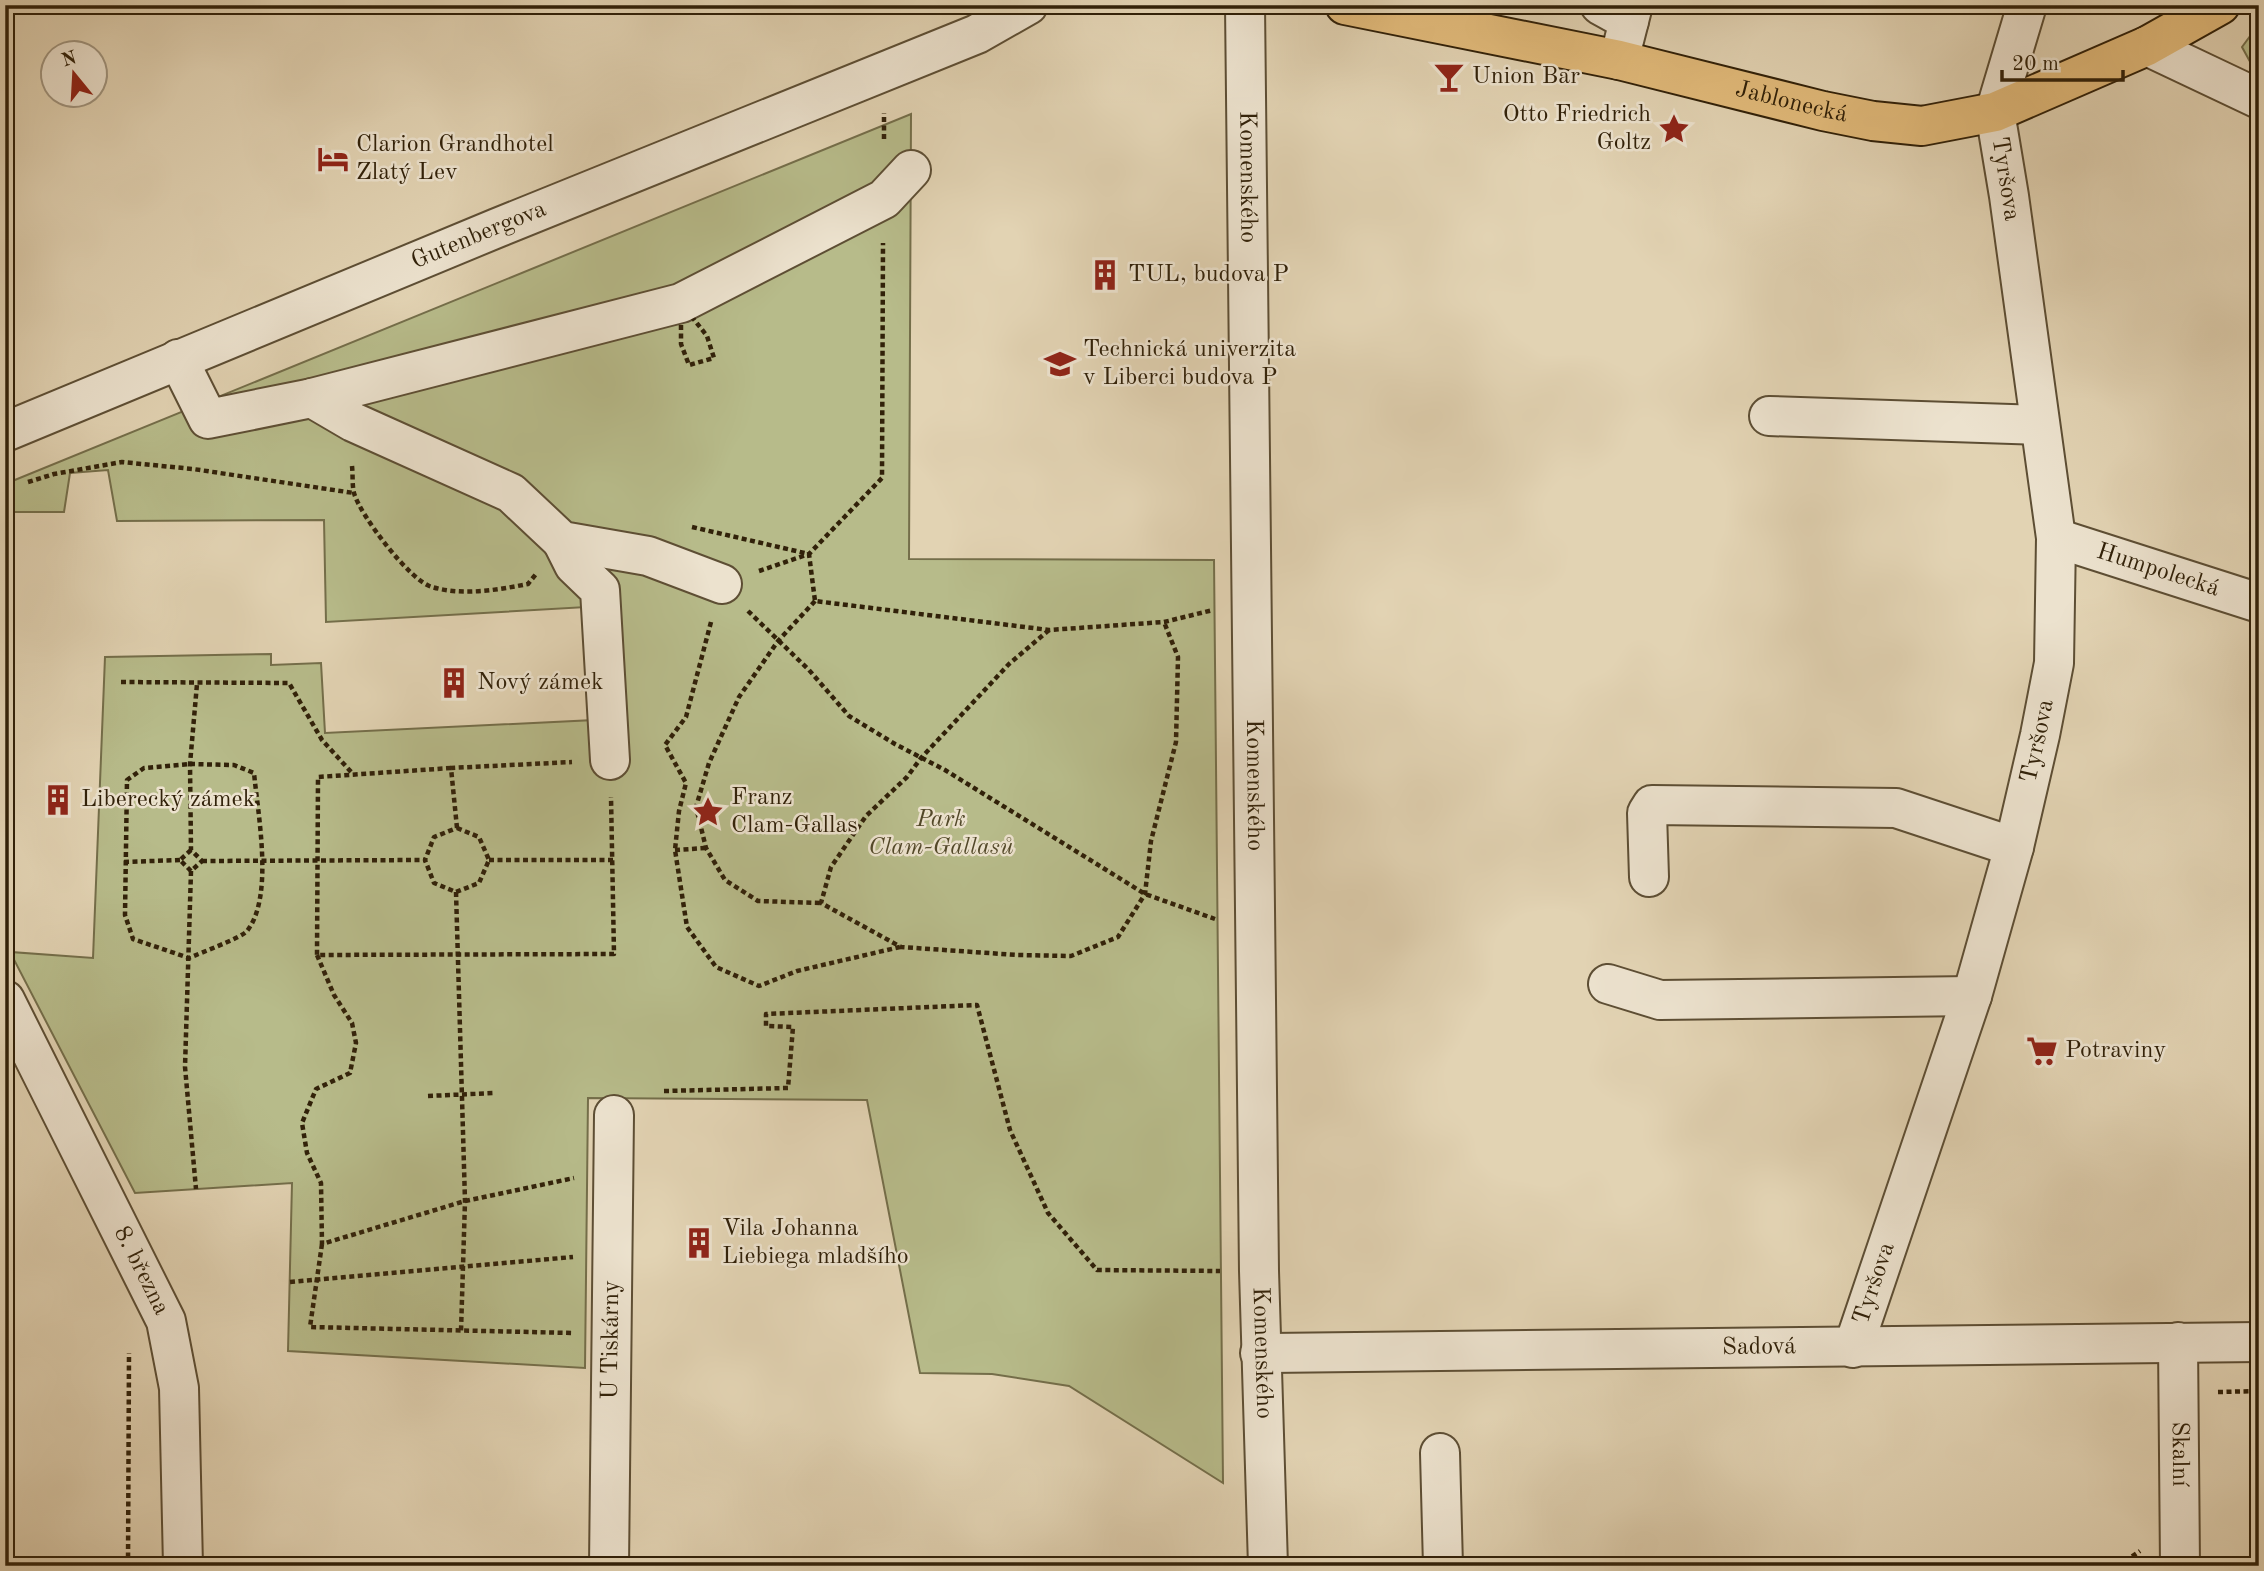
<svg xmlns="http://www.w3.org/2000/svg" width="2264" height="1571" viewBox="0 0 2264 1571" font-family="'Old Standard TT',serif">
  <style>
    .green { fill: #b7bb8a; stroke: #746e4a; stroke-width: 2 }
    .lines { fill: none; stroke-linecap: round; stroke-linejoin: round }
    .minor-casing { stroke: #5d4e34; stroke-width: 42 }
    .major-casing { stroke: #312109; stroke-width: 42 }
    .path { stroke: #312109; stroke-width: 4.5; stroke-dasharray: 5 3.5; stroke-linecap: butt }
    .minor { stroke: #ece2ce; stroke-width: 38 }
    .major { stroke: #e1ba7a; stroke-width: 38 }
    .labels { text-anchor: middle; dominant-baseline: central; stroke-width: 5; stroke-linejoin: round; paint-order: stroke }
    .poi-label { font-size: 24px; fill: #312109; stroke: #ece2ce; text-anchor: start }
    .street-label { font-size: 24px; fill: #312109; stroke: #ece2ce }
    .park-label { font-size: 24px; font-style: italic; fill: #524829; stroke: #ece2ce }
  </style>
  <rect width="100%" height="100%" fill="#e2d3b3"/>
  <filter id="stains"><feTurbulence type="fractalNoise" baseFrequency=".00286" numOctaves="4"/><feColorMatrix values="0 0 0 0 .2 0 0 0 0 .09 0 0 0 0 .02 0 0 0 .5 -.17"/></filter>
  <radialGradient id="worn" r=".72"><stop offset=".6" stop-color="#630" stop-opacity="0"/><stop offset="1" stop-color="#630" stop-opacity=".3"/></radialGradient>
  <!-- green -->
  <g class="green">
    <polygon points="2259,24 2259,71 2254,69 2242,47"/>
    <polygon points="911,114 909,559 1214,560 1223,1483 1069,1386 992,1374 920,1373 867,1100 588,1098 585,1368 288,1351 292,1183 135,1193 10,952 93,958 105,657 271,654 271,665 321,663 325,733 594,720 586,607 326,622 324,520 117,521 108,470 70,473 64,512 5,512 5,484"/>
  </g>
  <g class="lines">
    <defs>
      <g id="minor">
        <path id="s1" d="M 1245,5 L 1259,1271 L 1268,1566"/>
        <polyline points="1600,5 1629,21"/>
        <polyline points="2147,46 2259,99"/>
        <polyline points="1619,60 1633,5"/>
        <polyline points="178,359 208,419 312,398 681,303 884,199 911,170"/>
        <polyline points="312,398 353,422 511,493 562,541 648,556 722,584"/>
        <polyline points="1769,416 2040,425"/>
        <path id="s2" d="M 5,432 L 497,228 L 977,34 L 1028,5"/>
        <path id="s3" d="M 2056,538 L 2259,603"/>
        <polyline points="562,541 574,565 600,590 610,760"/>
        <polyline points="1649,877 1647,813 1652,805 1896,808 2014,847"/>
        <polyline points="1608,984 1660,1000 1972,996"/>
        <path id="s4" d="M 5,1000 L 166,1321 L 179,1388 L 183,1566"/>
        <path id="s5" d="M 2178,1342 L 2180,1566"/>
        <path id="s6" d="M 1853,1348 L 1972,996 L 2014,847 L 2040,735 L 2054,663 L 2056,538 L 2009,196 L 1995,112 L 2027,5"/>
        <path id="s7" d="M 1260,1353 L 2259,1342"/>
        <polyline points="1440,1453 1443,1566"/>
        <path id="s8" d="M 609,1566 L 614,1115"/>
      </g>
      <g id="major">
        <path id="s9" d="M 1345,5 L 1619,60 L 1823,111 L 1873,121 L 1922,126 L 1995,112 L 2147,46 L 2220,5"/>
      </g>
    </defs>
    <!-- minor casing -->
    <use href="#minor" class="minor-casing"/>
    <!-- major casing -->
    <use href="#major" class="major-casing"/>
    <!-- path -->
    <g class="path">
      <polyline points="884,139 884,113"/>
      <polygon points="681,303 707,336 714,358 689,365 681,344"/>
      <path d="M 352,466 C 353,475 352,485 354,493 C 360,515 410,581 432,587 C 463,596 497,590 528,584 L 536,574"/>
      <polyline points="28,482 54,474 122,462 193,469 354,493"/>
      <polyline points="692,527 809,554 815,601 1049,630 1164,622 1213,610"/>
      <polyline points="759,571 809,554 882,478 883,243"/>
      <polyline points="815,601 778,641 739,697 709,763 696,807 706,848 725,880 758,901 821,903"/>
      <polyline points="748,611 809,670 849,716 895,744 945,770 1145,894 1215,919"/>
      <polyline points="711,622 686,717 665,745 686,783 679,811 675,850 687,927 716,967 759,986 797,971 900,947"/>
      <polyline points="1049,630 1009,664 921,758 907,777 866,816 831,867 821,903 901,947 1017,955 1071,956 1118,937 1145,894 1151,841 1176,742 1178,657 1164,622"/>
      <polyline points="121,682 289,683 322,740 353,774"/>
      <path d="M 190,764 L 234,765 L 254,773 C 258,815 274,897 247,931 C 241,938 200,953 189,958 L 133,939 L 125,915 L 127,780 L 144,768 Z"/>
      <polyline points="451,768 318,777 317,955 614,954 611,797"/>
      <polyline points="457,828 451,768 572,762"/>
      <polygon points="457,828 479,837 489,860 479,883 456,892 434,883 425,860 434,837"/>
      <polyline points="191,850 180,860 191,871 202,861 191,850 190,764 197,684"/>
      <polyline points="675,850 706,848"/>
      <polyline points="489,860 613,860"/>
      <polyline points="202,861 425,860"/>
      <polyline points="124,862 180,860"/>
      <polyline points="191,871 185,1067 196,1189"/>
      <polyline points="456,892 465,1201 461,1331"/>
      <polyline points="317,955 334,995 352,1023 356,1043 350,1073 316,1089 302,1123 307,1153 321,1183 322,1244 465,1201 574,1178"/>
      <polyline points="664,1091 788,1088 793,1027 766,1026 766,1014 977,1005 1010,1130 1048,1213 1097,1270 1220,1271"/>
      <polyline points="428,1096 495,1093"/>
      <polyline points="322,1244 310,1327 573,1333"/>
      <polyline points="290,1282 573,1257"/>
      <polyline points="2218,1392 2259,1391"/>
      <polyline points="128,1566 129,1353"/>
      <polyline points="2118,1566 2140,1551"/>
    </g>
    <!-- minor -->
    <use href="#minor" class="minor"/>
    <!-- major -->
    <use href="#major" class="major"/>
  </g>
  <!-- icons -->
  <defs>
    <symbol id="bar-bare" viewBox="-9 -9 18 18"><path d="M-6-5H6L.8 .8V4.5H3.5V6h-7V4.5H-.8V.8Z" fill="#8f2418" stroke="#ece2ce" stroke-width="2.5" paint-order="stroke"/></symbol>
    <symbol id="sight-bare" viewBox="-9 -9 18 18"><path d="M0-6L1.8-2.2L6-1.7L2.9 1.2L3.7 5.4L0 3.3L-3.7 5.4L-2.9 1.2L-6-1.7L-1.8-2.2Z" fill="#8f2418" stroke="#ece2ce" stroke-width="2.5" paint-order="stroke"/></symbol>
    <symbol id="hotel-bare" viewBox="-9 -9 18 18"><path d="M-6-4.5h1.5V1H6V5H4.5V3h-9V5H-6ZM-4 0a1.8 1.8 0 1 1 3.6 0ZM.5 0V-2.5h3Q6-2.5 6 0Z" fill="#8f2418" stroke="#ece2ce" stroke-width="2.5" paint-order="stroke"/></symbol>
    <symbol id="building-bare" viewBox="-9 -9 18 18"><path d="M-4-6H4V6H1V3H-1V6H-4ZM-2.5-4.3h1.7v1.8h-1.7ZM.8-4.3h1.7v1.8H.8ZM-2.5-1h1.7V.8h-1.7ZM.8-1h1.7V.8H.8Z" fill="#8f2418" stroke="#ece2ce" stroke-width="2.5" paint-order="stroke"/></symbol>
    <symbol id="university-bare" viewBox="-9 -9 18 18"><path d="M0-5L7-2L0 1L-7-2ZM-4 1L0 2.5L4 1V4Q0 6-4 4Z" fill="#8f2418" stroke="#ece2ce" stroke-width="2.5" paint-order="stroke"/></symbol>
    <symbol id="supermarket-bare" viewBox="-9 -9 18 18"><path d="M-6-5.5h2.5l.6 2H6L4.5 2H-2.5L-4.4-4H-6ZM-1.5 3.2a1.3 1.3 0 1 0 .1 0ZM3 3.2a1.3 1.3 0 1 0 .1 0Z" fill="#8f2418" stroke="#ece2ce" stroke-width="2.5" paint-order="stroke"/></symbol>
  </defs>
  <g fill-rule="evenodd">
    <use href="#bar-bare" x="1427" y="55" width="44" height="44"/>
    <use href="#sight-bare" x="1652" y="107" width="44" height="44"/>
    <use href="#hotel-bare" x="311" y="137" width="44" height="44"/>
    <use href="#building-bare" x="1083" y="253" width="44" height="44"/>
    <use href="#university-bare" x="1038" y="342" width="44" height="44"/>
    <use href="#building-bare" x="432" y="661" width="44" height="44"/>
    <use href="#building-bare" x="36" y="778" width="44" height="44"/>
    <use href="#sight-bare" x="686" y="790" width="44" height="44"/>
    <use href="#supermarket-bare" x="2020" y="1029" width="44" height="44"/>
    <use href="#building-bare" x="677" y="1221" width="44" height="44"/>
  </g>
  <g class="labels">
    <!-- poi labels -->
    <g class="poi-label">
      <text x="1472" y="77">Union Bar</text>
      <text x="1651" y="115" text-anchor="end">Otto Friedrich<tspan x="1651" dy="28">Goltz</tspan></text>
      <text x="356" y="145">Clarion Grandhotel<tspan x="356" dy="28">Zlatý Lev</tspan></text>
      <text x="1128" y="275">TUL, budova P</text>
      <text x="1083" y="350">Technická univerzita<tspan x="1083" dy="28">v Liberci budova P</tspan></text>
      <text x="477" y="683">Nový zámek</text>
      <text x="731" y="798">Franz<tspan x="731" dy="28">Clam-Gallas</tspan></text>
      <text x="81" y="800">Liberecký zámek</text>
      <text x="2065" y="1051">Potraviny</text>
      <text x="722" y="1229">Vila Johanna<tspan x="722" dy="28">Liebiega mladšího</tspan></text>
    </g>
    <!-- street labels -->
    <g class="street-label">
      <text stroke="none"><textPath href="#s9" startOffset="457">Jablonecká</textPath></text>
      <text stroke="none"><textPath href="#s1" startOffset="172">Komenského</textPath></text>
      <text transform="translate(2005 179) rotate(81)">Tyršova</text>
      <text stroke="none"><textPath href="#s2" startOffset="513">Gutenbergova</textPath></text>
      <text stroke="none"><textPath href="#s3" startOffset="107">Humpolecká</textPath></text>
      <text stroke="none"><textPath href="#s6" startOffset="635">Tyršova</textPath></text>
      <text stroke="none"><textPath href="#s1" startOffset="780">Komenského</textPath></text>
      <text stroke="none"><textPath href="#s4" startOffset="303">8. března</textPath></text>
      <text stroke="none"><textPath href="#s6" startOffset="68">Tyršova</textPath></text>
      <text stroke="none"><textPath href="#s8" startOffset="226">U Tiskárny</textPath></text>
      <text stroke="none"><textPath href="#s7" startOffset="499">Sadová</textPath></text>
      <text stroke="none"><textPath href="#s1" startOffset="1348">Komenského</textPath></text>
      <text stroke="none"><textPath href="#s5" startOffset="112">Skalní</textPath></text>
    </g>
    <!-- park labels -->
    <g class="park-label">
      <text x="941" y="820">Park<tspan x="941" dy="28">Clam-Gallasů</tspan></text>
    </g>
  </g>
  <!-- margin -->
  <rect width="2264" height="1571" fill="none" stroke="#e2d3b3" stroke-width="28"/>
  <rect x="7" y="7" width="2250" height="1557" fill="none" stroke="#312109" stroke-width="3.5"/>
  <rect x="14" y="14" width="2236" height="1543" fill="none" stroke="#312109" stroke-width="2"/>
  <!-- north arrow -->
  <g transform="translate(74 74) rotate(342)"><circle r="33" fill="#ece2ce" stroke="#a1957f" stroke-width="2"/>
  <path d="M0-5L12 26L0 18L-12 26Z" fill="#8f2418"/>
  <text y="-10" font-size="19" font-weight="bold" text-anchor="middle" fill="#312109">N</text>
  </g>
  <!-- scale -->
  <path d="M2002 70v10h121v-10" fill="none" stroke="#312109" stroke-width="3.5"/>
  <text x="2012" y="70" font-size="21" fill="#312109" stroke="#ece2ce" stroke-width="5" paint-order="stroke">20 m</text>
  <rect width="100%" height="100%" filter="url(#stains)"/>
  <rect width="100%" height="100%" fill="url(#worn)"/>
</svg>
